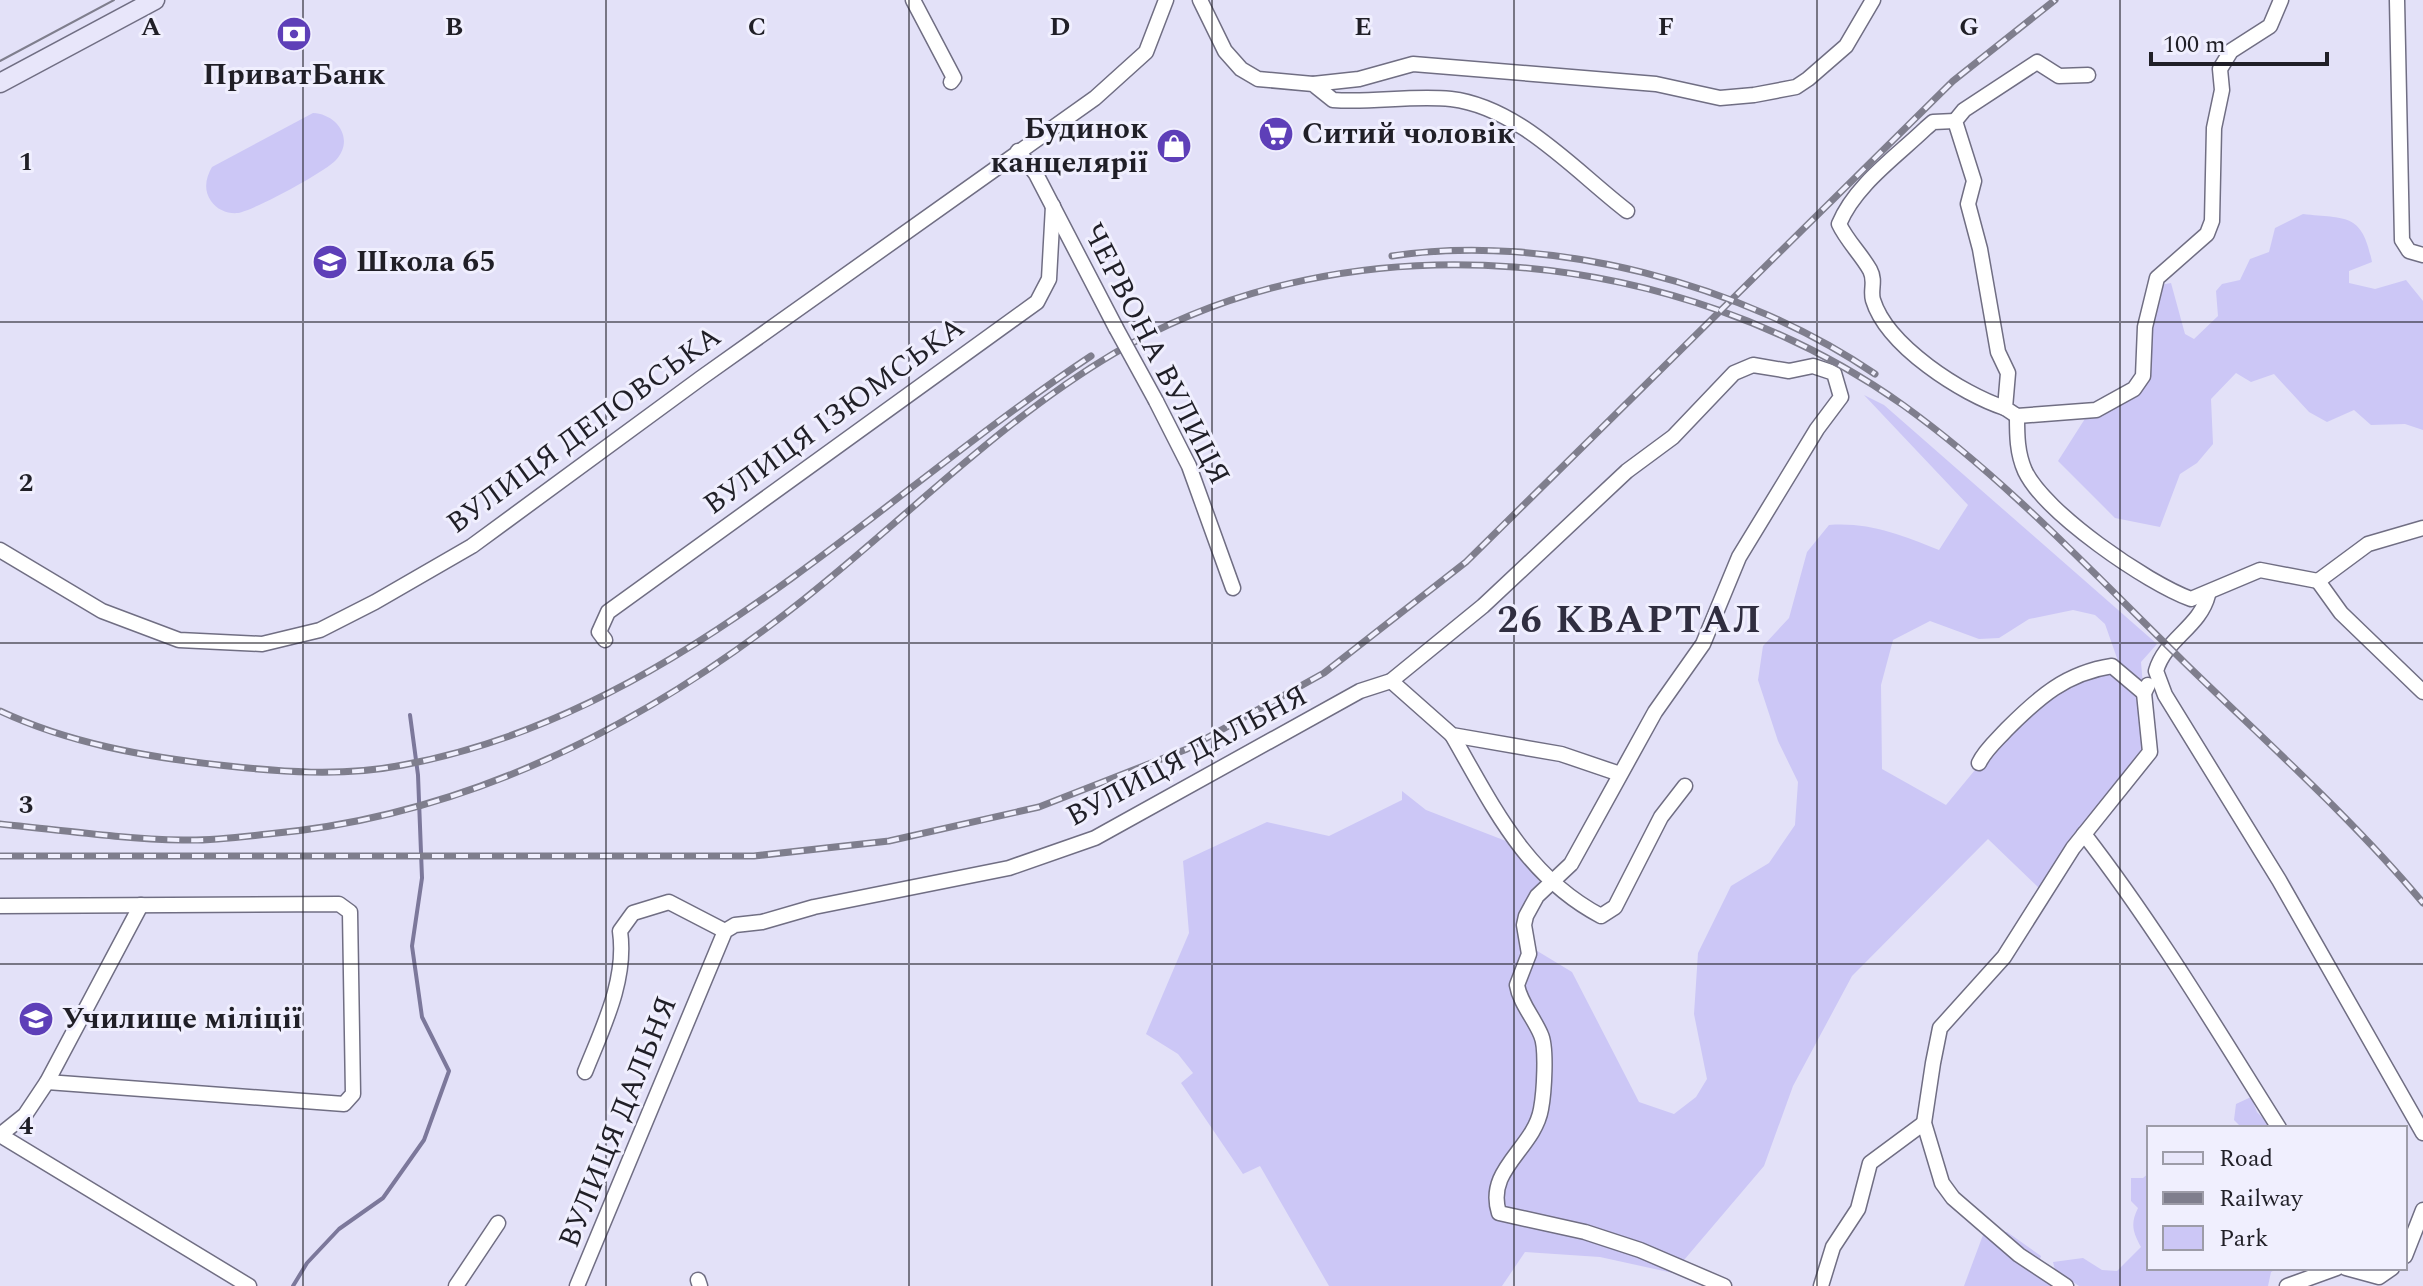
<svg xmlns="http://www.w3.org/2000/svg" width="2423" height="1286" viewBox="0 0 2423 1286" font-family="Spectral,serif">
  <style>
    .green { fill: #ccc7f6 }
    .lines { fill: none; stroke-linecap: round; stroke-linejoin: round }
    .stream { stroke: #7c789b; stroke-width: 4 }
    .street-casing { stroke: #706e83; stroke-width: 17 }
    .secondary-casing { stroke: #706e83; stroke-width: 21 }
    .street { stroke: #fff; stroke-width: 14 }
    .secondary { stroke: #e8e6fa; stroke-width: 18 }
    .tram { stroke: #7f7e8d; stroke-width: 2 }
    .rail-casing { stroke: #7f7e8d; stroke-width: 7 }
    .rail { stroke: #f0effe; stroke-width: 4; stroke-dasharray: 12; stroke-linecap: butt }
    .street-bridge-casing { stroke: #706e83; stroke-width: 17; stroke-linecap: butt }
    .street-bridge { stroke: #fff; stroke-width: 14 }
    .grid { fill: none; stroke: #201f27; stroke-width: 2; stroke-opacity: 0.55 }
    .labels { text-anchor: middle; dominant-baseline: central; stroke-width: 6; stroke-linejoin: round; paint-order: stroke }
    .poi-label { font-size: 30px; font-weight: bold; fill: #201f27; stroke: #f0effe; text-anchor: start }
    .street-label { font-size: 30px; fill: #201f27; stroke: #f0effe }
    .district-label { font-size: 38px; font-weight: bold; letter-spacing: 2px; fill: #302e40; stroke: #f0effe }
    .grid-label { font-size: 26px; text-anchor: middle; font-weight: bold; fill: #201f27; stroke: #f0effe; stroke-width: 6; stroke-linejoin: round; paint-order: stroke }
  </style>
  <rect width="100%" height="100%" fill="#e3e1f8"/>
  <!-- green -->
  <g class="green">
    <path d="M 313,113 C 337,114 355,139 336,160 C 325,172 255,210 238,213 C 228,214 217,210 211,201 C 203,190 206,177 212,167 Z"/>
    <path d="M 2303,214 C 2348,219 2362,213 2372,262 L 2349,271 L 2349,283 L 2375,289 L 2406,280 L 2423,301 L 2423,430 L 2405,424 L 2371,425 L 2354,410 L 2327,422 L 2309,412 L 2274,374 L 2251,382 L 2236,373 L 2211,399 L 2213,444 L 2197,463 L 2180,474 L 2160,527 L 2115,518 L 2058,461 L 2088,414 L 2137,392 L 2160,285 L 2171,283 L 2185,334 L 2194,339 L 2218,316 L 2216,291 L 2222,284 L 2240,280 L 2250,259 L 2269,252 L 2275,228 Z"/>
    <path d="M 1864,395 L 1884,405 L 2157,644 L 2141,662 L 2143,686 L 2118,661 L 2105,624 L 2095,615 L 2073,610 L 2029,619 L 1999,638 L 1979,639 L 1930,621 L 1893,640 L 1881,685 L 1882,769 L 1946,805 L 1994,747 L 2065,684 L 2111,671 L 2141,701 L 2144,752 L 2041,890 L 1988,839 L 1852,976 L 1793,1086 L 1764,1166 L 1673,1273 L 1600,1257 L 1525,1252 L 1502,1286 L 1329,1286 L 1260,1166 L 1243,1174 L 1181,1083 L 1193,1073 L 1178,1054 L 1146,1034 L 1189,933 L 1183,861 L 1267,822 L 1329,836 L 1402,800 L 1402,791 L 1426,810 L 1506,841 L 1540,882 L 1520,920 L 1520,948 L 1534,949 L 1572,972 L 1639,1102 L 1674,1114 L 1696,1097 L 1707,1079 L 1694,1014 L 1698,953 L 1731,886 L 1769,863 L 1795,825 L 1798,782 L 1778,741 L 1758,680 L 1763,646 L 1789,618 L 1807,552 L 1829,525 C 1870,522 1901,535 1939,550 L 1968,505 Z"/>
    <polygon points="2251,1097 2257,1112 2272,1128 2242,1128 2234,1120 2236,1104"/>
    <path d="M 2149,1173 L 2149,1268 L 2278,1268 L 2271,1272 L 2268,1286 L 2079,1286 L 2055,1270 L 2053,1262 L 2083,1258 L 2102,1270 L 2117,1271 L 2141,1247 C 2133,1232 2130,1224 2138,1208 L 2131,1201 L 2131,1178 L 2143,1178 Z"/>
    <polygon points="2007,1232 2041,1256 2036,1272 2057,1286 1964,1286 1983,1235"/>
  </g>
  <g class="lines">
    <!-- stream -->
    <polyline class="stream" points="293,1286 307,1263 339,1229 383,1198 424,1140 449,1071 422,1017 412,946 422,878 418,775 410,715"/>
    <defs>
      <g id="street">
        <polyline points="913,0 954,78 951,82"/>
        <path d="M 1200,0 L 1225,51 L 1241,69 L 1258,79 L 1313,84 L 1333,100 C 1373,103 1411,95 1451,99 C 1519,107 1575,171 1627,211"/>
        <polyline points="2397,0 2402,240 2409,251 2423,255"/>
        <polyline points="2088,75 2059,76 2037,62 1964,110 1955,121 1974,181 1968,204 1980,249 1998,352 2008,373 2005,408 2017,416 2096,410 2134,389 2143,376 2145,327 2157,278 2207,234 2212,221 2214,128 2222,90 2220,69 2231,51 2270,26 2281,0"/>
        <polyline points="1313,84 1359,79 1413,64 1656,84 1720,98 1754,95 1796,87 1808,79 1846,46 1873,0"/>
        <path d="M 1955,121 L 1933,122 L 1926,128 C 1897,156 1855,185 1839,224 C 1847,241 1861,254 1870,270 C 1876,281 1870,290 1873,300 C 1887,346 1962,394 2005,408"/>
        <polyline points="1018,151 1036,174 1116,328"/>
        <polyline points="1156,401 1189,466 1233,588"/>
        <path d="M 2017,416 C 2017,435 2017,453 2025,471 C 2045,513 2147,583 2191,599 L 2260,570 L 2318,581"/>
        <polyline points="0,550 102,611 179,640 262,644 320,630 375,602 472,546 701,378 1095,98 1146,52 1166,0"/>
        <polyline points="2318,581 2341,613 2423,692"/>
        <polyline points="2318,581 2368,544 2423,528"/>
        <path d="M 2208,595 C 2200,627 2165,639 2156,671 L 2165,695 L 2279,880 L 2423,1133"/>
        <polyline points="605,640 599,632 608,612 1037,302 1049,279 1053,206"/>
        <polyline points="1391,681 1452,735 1561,754 1620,774"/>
        <path d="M 1452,735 C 1493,806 1525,876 1601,916 L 1615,907 L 1661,817 L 1685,786"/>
        <path d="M 1979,763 C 1985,750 1997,740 2007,729 C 2039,697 2066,673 2112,666 L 2144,693 L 2148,685"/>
        <path d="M 2084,834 C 2156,927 2216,1028 2279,1128"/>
        <polyline points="0,906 339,904 350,912 353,1094 344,1104 47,1082"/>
        <path d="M 585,1072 C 603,1027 627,980 620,931 L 633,913 L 669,902 L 725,931"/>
        <polyline points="0,1135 249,1286"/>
        <polyline points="0,1135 25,1115 47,1082 141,905"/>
        <polyline points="2405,1256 2423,1210"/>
        <polyline points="2346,1268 2379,1277 2392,1268"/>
        <polyline points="698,1280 700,1286"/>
        <polyline points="456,1286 498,1223"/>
        <path d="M 577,1286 L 725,931 L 735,925 L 762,922 L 814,907 L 1009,868 L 1095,838 L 1360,691 L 1391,681 L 1483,606 L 1627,471 L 1673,437 L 1734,373 L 1753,365 L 1789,371 L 1813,366 L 1834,373 L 1841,397 L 1817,429 L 1739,557 L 1703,644 L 1655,712 L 1571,864 L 1537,896 L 1526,916 L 1524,925 L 1529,954 L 1517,985 C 1520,1003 1534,1018 1541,1035 C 1547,1048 1544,1093 1541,1109 C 1534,1149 1485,1169 1499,1213 L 1585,1232 L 1640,1250 L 1724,1286"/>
        <polyline points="1821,1286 1833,1247 1858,1209 1870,1163 1924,1123"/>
        <polyline points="2066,1286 2019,1255 1953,1198 1942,1183 1924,1123 1933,1063 1940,1028 2004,957 2073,848 2150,752 2144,693"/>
        <polyline points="2287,1286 2337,1268"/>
      </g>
      <polyline id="secondary" points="0,83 155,0"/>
    </defs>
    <!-- street casing -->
    <use href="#street" class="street-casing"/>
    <!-- secondary casing -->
    <use href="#secondary" class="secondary-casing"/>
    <!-- street -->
    <use href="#street" class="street"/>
    <!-- secondary -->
    <use href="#secondary" class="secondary"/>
    <!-- tram -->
    <polyline class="tram" points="0,61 114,0"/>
    <defs>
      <g id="rail">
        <path d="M 1392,256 C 1550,232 1745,285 1875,374"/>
        <path d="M 0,711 C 68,743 146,757 219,765 C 280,772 342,777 403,765 C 674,715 869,503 1091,356"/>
        <path d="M 0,824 C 60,830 123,839 183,840 C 211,841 240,837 268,834 C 469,816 646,725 803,600 C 905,519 1000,421 1113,354 C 1352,212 1680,247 1903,405 C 2006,479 2094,574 2184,662 C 2265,741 2351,817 2423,903"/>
        <polyline points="0,856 754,856 889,841 1039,807 1187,749 1324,673 1466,562 1953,81 2055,0"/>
      </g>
    </defs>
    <!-- rail casing -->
    <use href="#rail" class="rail-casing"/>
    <!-- rail -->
    <use href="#rail" class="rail"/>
    <defs>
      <polyline id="street-bridge" points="1116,328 1156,401"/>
    </defs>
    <!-- street-bridge casing -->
    <use href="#street-bridge" class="street-bridge-casing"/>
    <!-- street-bridge -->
    <use href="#street-bridge" class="street-bridge"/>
  </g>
  <!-- grid -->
  <path class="grid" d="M 303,0 L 303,1286M 606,0 L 606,1286M 909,0 L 909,1286M 1212,0 L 1212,1286M 1514,0 L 1514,1286M 1817,0 L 1817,1286M 2120,0 L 2120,1286M 0,322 L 2423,322M 0,643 L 2423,643M 0,964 L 2423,964"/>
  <!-- icons -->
  <defs>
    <symbol id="bank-disc" viewBox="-11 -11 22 22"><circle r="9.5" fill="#5e3fb8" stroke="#f0effe"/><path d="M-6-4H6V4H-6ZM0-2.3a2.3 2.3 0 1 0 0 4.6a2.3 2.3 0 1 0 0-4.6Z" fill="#fff"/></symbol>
    <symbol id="supermarket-disc" viewBox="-11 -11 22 22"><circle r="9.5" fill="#5e3fb8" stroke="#f0effe"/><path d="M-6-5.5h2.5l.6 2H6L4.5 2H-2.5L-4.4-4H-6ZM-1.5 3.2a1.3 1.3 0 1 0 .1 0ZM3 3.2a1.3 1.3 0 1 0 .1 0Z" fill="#fff"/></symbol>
    <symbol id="shop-disc" viewBox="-11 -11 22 22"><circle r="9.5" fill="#5e3fb8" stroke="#f0effe"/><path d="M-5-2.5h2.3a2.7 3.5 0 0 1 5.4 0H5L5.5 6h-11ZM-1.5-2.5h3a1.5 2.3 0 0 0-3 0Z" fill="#fff"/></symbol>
    <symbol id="school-disc" viewBox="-11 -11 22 22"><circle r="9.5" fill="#5e3fb8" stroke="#f0effe"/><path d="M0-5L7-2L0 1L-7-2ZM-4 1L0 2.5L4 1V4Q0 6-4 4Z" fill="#fff"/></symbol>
    <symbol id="university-disc" viewBox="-11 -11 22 22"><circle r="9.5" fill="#5e3fb8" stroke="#f0effe"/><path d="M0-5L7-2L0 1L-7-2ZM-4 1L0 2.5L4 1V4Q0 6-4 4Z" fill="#fff"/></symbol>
  </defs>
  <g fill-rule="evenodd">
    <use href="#bank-disc" x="274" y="14" width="40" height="40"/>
    <use href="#supermarket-disc" x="1256" y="114" width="40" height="40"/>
    <use href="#shop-disc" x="1154" y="126" width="40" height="40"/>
    <use href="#school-disc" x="310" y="242" width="40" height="40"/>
    <use href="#university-disc" x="16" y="999" width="40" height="40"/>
  </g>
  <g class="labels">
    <!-- poi labels -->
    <g class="poi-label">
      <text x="294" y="75" text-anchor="middle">ПриватБанк</text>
      <text x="1148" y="129" text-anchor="end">Будинок<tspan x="1148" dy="34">канцелярії</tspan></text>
      <text x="1302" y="134">Ситий чоловік</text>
      <text x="356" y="262">Школа 65</text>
      <text x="62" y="1019">Училище міліції</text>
    </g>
    <!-- street labels -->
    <g class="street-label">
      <text transform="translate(1156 354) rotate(63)">ЧЕРВОНА ВУЛИЦЯ</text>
      <text transform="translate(834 416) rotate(-36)">ВУЛИЦЯ ІЗЮМСЬКА</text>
      <text transform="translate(584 430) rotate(-36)">ВУЛИЦЯ ДЕПОВСЬКА</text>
      <text transform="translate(1187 756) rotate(-28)">ВУЛИЦЯ ДАЛЬНЯ</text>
      <text transform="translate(618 1122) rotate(-68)">ВУЛИЦЯ ДАЛЬНЯ</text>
    </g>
    <!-- district labels -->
    <g class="district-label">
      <text x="1630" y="621">26 КВАРТАЛ</text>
    </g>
  </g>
  <g class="grid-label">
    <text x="151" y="35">A</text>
    <text x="454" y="35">B</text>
    <text x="757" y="35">C</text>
    <text x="1060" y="35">D</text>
    <text x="1363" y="35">E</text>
    <text x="1666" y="35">F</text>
    <text x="1969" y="35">G</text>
    <text x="26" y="170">1</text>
    <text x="26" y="491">2</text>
    <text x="26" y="813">3</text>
    <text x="26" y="1134">4</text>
  </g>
  <!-- legend -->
  <rect x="2147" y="1126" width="260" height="144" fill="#f0effe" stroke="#9d9ca8" stroke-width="2"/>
  <rect x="2163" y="1152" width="40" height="12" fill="#e8e6fa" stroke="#9d9ca8" stroke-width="2"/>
  <text x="2219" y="1166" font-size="24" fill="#201f27">Road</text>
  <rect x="2163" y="1192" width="40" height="12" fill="#7f7e8d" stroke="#9d9ca8" stroke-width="2"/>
  <text x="2219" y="1206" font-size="24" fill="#201f27">Railway</text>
  <rect x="2163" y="1226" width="40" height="24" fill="#ccc7f6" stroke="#9d9ca8" stroke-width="2"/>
  <text x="2219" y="1246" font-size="24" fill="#201f27">Park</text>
  <!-- scale -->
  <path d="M2151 52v12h176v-12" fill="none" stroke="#201f27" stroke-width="4"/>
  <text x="2163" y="52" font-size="24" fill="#201f27" stroke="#f0effe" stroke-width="6" paint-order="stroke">100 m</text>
</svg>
